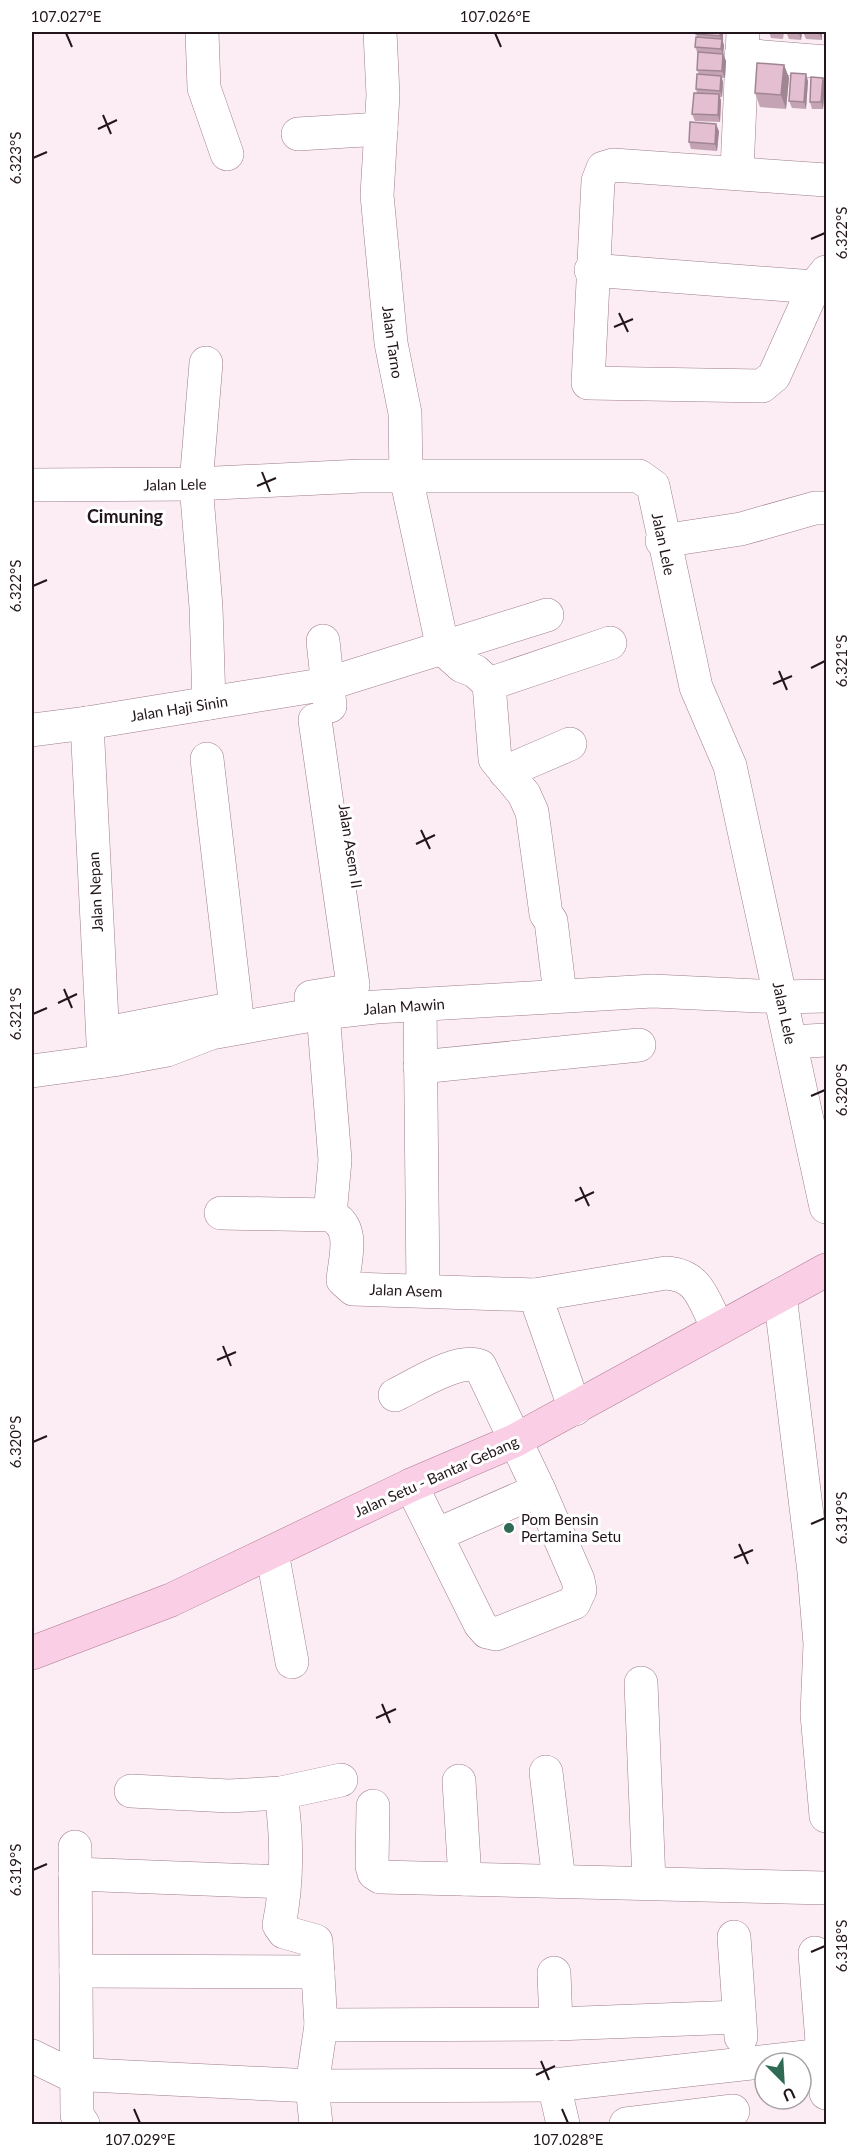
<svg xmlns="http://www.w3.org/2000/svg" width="858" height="2156" viewBox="0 0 858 2156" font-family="Lato,sans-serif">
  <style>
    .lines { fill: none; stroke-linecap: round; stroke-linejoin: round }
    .minor-casing { stroke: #9e7b8c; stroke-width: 34 }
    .major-casing { stroke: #ac7893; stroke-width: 34 }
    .minor { stroke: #fff; stroke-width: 33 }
    .major { stroke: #facee5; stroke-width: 33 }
    .wall { fill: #c4a4b4 }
    .shaded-wall { fill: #a08692 }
    .building { fill: #e4bfd1; stroke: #a08692; stroke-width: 1.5 }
    .ticks { fill: none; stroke: #22151b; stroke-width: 2 }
    .poi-dot { fill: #2f6a55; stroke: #fff; stroke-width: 2 }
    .labels { text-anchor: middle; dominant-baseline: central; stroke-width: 6; stroke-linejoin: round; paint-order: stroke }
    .street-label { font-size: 15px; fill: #22151b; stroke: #fff }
    .poi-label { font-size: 15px; fill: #22151b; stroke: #fff; text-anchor: start }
    .quarter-label { font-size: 18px; font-weight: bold; fill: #22151b; stroke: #fff }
    .neatline { fill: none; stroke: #22151b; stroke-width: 2 }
    .ticks-label { font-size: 15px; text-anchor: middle; fill: #22151b }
  </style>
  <rect width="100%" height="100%" fill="#fcedf4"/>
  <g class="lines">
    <defs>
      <g id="minor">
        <polyline points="202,32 204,88 227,154"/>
        <polyline points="380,32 383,95 377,195 391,343 405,413 406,477 443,649"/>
        <polyline points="741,55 826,62"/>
        <polyline points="298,134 381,129"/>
        <polyline points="737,171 743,32"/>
        <polyline points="826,180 613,165 603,168 598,181 588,383 762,386 774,376 814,287 826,272"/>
        <polyline points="591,270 814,287"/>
        <polyline points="206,363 196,484 206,607 209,703"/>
        <polyline points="32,485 196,484 361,476 639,476 653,486 696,687 730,766 826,1207"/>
        <polyline points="662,541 741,529 815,508 826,508"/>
        <polyline points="323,641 330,706"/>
        <polyline points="443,649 462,666 475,671 489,684 495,759 524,794 532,812 546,914 551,921 560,994"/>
        <polyline points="489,684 610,643"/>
        <polyline points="87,723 104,1061"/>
        <polyline points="32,730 87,723 327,684 547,615"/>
        <polyline points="207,759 236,1008"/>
        <polyline points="505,772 570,744"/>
        <polyline points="311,997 348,991 353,985 315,720"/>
        <polyline points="420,1005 423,1290"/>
        <polyline points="323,1013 335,1160 330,1215"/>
        <polyline points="122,1030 230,1009"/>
        <polyline points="791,1042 826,1040"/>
        <polyline points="420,1067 639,1045"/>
        <polyline points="32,1071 113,1060 167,1050 211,1033 323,1013 376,1007 653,991 782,997 826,996"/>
        <path d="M 221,1213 L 330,1215 C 356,1227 345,1257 343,1280 L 353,1289 L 535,1295 L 575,1409"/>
        <path d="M 535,1295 L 666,1273 C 700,1275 703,1300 718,1328"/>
        <polyline points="780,1295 814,1572 820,1644 817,1714 826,1816"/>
        <path d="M 395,1395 C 416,1385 458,1357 480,1366 L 539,1490 L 578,1580 L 580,1590 L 574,1603 L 496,1634 L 487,1632 L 480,1624 L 411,1485"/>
        <polyline points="436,1535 539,1490"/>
        <polyline points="272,1552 292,1662"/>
        <polyline points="641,1683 649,1882"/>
        <polyline points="546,1772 559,1881"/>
        <polyline points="459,1781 465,1879"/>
        <polyline points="131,1791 229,1796 281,1793 341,1780"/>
        <path d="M 281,1793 C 287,1836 288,1882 279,1925 L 284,1932 L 316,1941 L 321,2025"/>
        <polyline points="373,1806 372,1866 374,1873 380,1877 826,1888"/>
        <polyline points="75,1847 77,2115 83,2124"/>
        <polyline points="75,1874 284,1882"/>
        <polyline points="734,1937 741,2037"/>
        <polyline points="815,1953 823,2055"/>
        <polyline points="76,1971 318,1972"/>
        <polyline points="556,2024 739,2017"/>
        <polyline points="32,2056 69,2074 312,2086 554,2085 823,2055 826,2093"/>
        <polyline points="554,2085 563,2124"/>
        <polyline points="316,2124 312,2086 321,2025 556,2024 554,1973"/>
        <polyline points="626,2124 733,2111"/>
      </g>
      <polyline id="major" points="32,1653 171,1600 411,1485 514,1441 826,1270"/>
    </defs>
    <!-- minor casing -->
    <use href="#minor" class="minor-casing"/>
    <!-- major casing -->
    <use href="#major" class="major-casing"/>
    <!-- minor -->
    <use href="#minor" class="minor"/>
    <!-- major -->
    <use href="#major" class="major"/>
  </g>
  <!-- wall -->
  <g class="wall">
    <polygon points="696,32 723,32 723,42 724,46 723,54 726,61 725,78 722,78 723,82 722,97 720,97 721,101 720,122 695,121 692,114 697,93 696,89 699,74 697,70 698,54 695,47 697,37"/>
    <polygon points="769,32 784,32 783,39 771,38"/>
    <polygon points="786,32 802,32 801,40 789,39"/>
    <polygon points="803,32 822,32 822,40 806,39"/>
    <polygon points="784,65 789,78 786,109 760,107 755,93"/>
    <polygon points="808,81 806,109 792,108 789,101"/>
    <polygon points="825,85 823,109 812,109 810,102"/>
    <polygon points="719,131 717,151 691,149 689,142"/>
  </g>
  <!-- shaded-wall -->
  <g class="shaded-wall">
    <polygon points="720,32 723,32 723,42 724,46 723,54 726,61 725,78 722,71 723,56 721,49 721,39 720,36"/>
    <polygon points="799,32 802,32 801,40 799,33"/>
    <polygon points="819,32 822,32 822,40 819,33"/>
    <polygon points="784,65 789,78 786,109 781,95"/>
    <polygon points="806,74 808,81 806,109 804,102"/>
    <polygon points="721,76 723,82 722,97 720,91"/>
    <polygon points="823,78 825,85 823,109 821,102"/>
    <polygon points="719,94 721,101 720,122 718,115"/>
    <polygon points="716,124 719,131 717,151 715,144"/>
  </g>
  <!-- building -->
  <g class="building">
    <polygon points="696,32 720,32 720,36 696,34"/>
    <polygon points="803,32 819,32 819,33"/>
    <polygon points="696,37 722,39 721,49 695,47"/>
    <polygon points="698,52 723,54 722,71 697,70"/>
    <polygon points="757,63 784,65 781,95 755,93"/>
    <polygon points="791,73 806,74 804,102 789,101"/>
    <polygon points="697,74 721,76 720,91 696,89"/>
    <polygon points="811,77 823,78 821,102 810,102"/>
    <polygon points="694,93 719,94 718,115 692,114"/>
    <polygon points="690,122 716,124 715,144 689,142"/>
  </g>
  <!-- ticks -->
  <path class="ticks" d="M 66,33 L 72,47M 495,33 L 501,47M 103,115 L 111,134M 98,129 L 117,120M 33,158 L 47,152M 811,239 L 825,233M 619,313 L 628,332M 614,327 L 633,319M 262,472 L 270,492M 257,486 L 276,478M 33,586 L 47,580M 811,668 L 825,661M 779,671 L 787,690M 773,684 L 792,676M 421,830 L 430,849M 416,844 L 435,835M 64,989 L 72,1008M 58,1003 L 77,994M 33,1014 L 47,1008M 811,1096 L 825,1090M 580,1187 L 589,1206M 575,1201 L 594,1192M 223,1346 L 231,1366M 217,1360 L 236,1352M 33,1442 L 47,1436M 811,1524 L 825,1518M 739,1544 L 748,1564M 734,1558 L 753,1550M 382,1704 L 390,1723M 376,1718 L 396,1709M 33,1870 L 47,1864M 811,1952 L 825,1946M 541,2061 L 549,2080M 536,2075 L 555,2066M 134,2109 L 140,2123M 562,2109 L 568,2123"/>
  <!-- markers -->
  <circle class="poi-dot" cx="509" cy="1528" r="6"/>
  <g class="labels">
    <!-- street labels -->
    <g class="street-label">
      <text transform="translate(393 342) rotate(82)">Jalan Tarno</text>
      <text transform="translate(175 484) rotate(-1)">Jalan Lele</text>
      <text transform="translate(664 544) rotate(78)">Jalan Lele</text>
      <text transform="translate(179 708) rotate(-9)">Jalan Haji Sinin</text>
      <text transform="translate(351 846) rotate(81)">Jalan Asem II</text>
      <text transform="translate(95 892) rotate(-93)">Jalan Nepan</text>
      <text transform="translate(404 1006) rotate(-4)">Jalan Mawin</text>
      <text transform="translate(785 1013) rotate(78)">Jalan Lele</text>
      <text transform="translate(406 1290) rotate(2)">Jalan Asem</text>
      <text transform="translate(436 1476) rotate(-24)">Jalan Setu - Bantar Gebang</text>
    </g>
    <!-- poi labels -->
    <g class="poi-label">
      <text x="521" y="1519">Pom Bensin<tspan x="521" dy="17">Pertamina Setu</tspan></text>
    </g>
    <!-- quarter labels -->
    <g class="quarter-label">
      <text x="125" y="516">Cimuning</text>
    </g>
  </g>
  <!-- border -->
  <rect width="858" height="2156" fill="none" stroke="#ffffff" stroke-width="66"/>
  <!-- north arrow -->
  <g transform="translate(783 2081) rotate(156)"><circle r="28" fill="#ffffff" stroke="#a7a1a4" stroke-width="1.5"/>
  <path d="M0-4.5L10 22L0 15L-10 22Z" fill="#2f6a55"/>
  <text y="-9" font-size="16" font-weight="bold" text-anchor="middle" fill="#22151b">U</text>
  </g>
  <rect x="33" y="33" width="792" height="2090" class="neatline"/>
  <g class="ticks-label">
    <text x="66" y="22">107.027°E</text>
    <text x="495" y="22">107.026°E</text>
    <text transform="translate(16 158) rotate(-90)" y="5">6.323°S</text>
    <text transform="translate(842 233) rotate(-90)" y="5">6.322°S</text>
    <text transform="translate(16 586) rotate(-90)" y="5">6.322°S</text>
    <text transform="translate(842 661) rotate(-90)" y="5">6.321°S</text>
    <text transform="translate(16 1014) rotate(-90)" y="5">6.321°S</text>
    <text transform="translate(842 1090) rotate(-90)" y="5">6.320°S</text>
    <text transform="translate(16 1442) rotate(-90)" y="5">6.320°S</text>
    <text transform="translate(842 1518) rotate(-90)" y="5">6.319°S</text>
    <text transform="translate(16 1870) rotate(-90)" y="5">6.319°S</text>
    <text transform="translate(842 1946) rotate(-90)" y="5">6.318°S</text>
    <text x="140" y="2145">107.029°E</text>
    <text x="568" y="2145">107.028°E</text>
  </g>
</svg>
